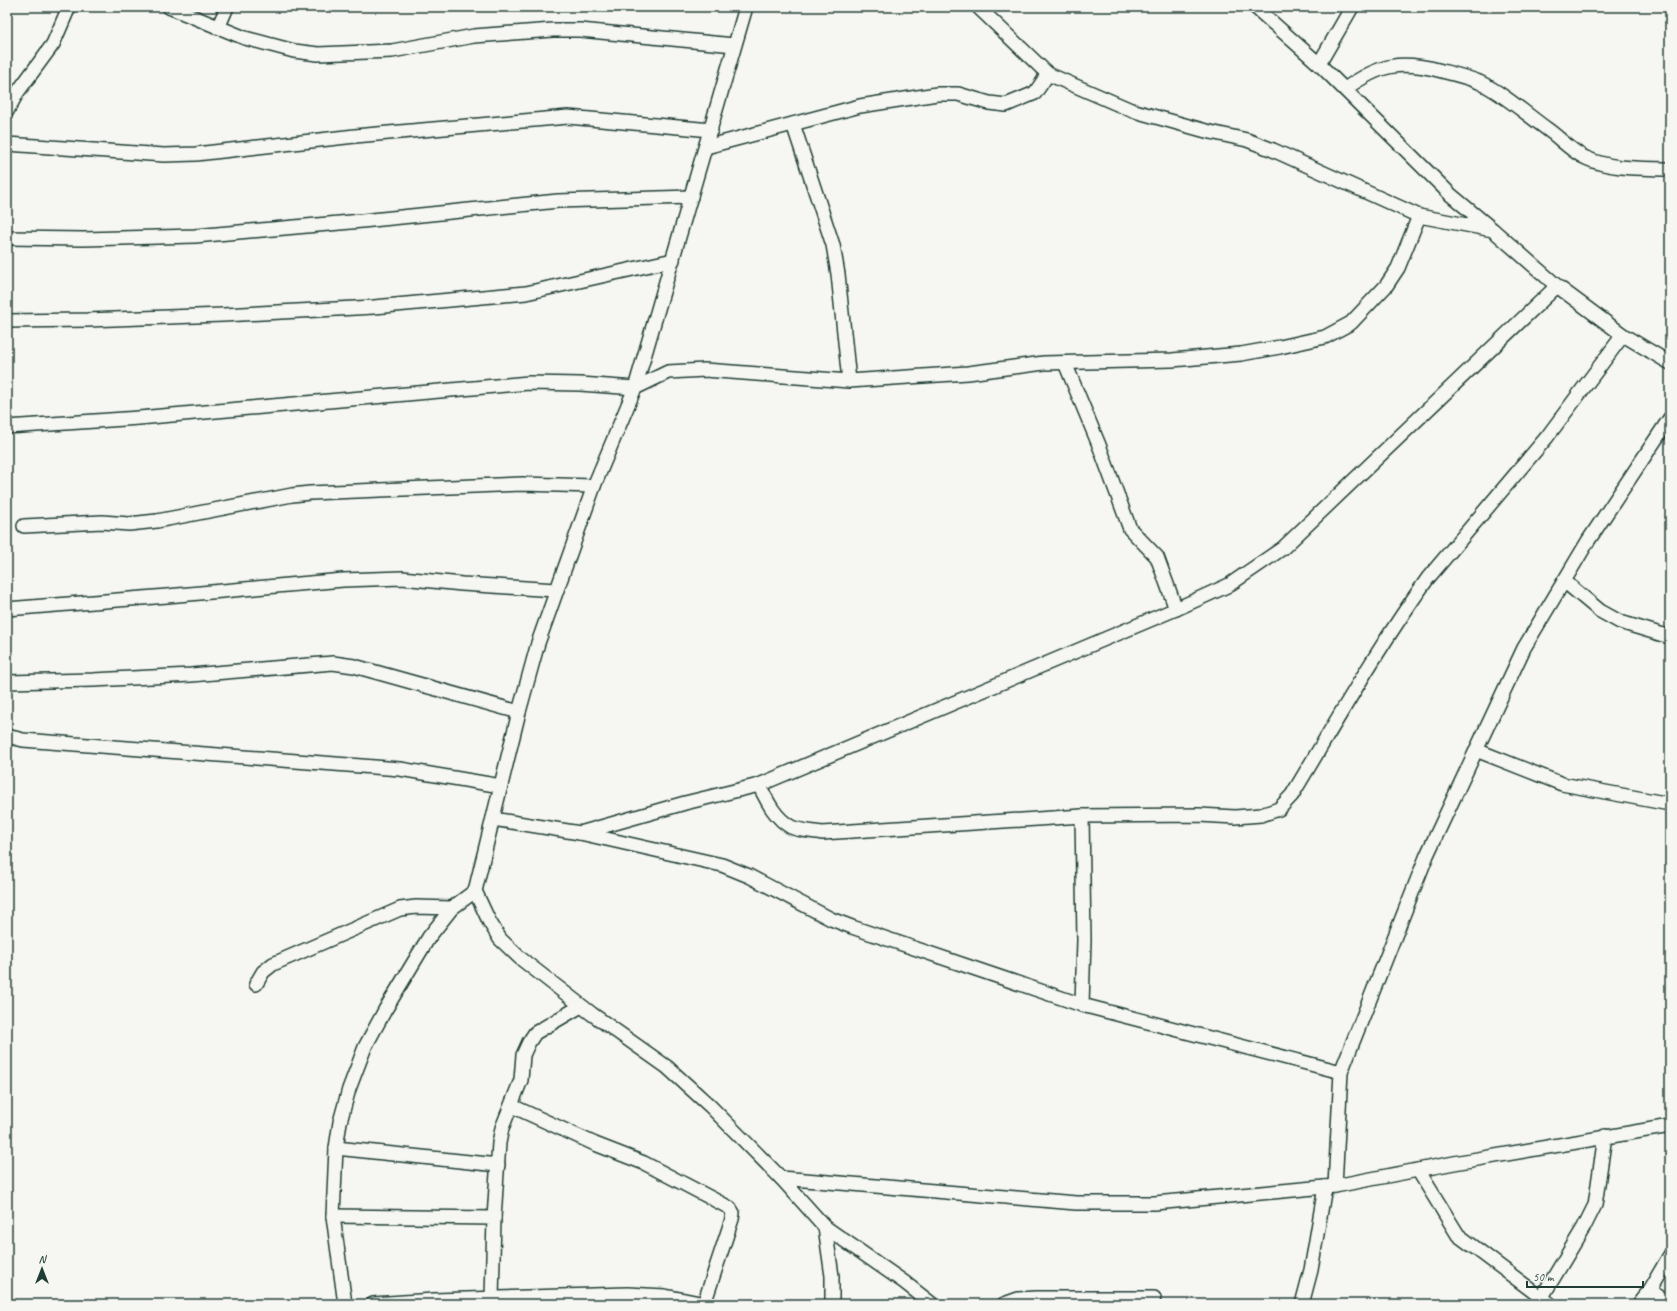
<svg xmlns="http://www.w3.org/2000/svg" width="1677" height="1311" viewBox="0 0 1677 1311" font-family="Caveat,sans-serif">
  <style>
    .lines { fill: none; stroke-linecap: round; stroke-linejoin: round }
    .street-casing { stroke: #1f3d34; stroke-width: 16 }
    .street { stroke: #f6f6f2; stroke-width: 13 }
  </style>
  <rect width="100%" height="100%" fill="#f6f6f2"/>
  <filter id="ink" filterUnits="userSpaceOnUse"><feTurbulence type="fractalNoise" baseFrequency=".025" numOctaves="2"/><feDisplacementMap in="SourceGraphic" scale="8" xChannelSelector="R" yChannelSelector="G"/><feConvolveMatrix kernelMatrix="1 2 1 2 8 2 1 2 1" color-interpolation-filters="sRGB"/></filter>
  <g filter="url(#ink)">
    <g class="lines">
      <defs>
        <g id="street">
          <polyline points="169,7 245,38 294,51 318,54 392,51 474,36 553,30 580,30 734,45"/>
          <polyline points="746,7 635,388 594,486 538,643 519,712 475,891 489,921 500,939 520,958 592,1014 667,1067 710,1106 781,1178 825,1227 904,1282 932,1304"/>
          <polyline points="978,7 1048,74 1131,110 1206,131 1247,140 1273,150 1419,216 1493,230"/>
          <polyline points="1255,7 1319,64 1451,195 1493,230 1557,286 1623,335 1670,363"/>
          <polyline points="218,28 227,7"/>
          <polyline points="1319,64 1352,7"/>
          <path d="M 1345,89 C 1380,64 1400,60 1442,71 C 1454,74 1467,77 1479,82 C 1503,93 1526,114 1547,129 C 1560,138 1572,152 1586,158 C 1612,170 1642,168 1670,169"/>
          <polyline points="7,111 17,93 53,44 69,7"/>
          <polyline points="793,124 833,245 838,274 849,381"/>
          <polyline points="7,144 164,155 196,154 355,136 568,117 711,130"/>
          <polyline points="706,147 860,106 937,94 958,94 989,103 1006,105 1035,93 1048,74"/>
          <polyline points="7,238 84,239 195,236 362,221 558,201 691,197"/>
          <polyline points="7,321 87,320 223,315 374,307 526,293 673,260"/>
          <polyline points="1065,363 1099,445 1130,529 1157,557 1176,609"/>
          <polyline points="7,427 139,418 529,383 580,384 635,388 668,372 705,370 849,381 968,373 1044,363 1172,360 1241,354 1280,347 1325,337 1351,323 1386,286 1398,268 1419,216"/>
          <polyline points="24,526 102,522 129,524 157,521 292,495 310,493 522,484 594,486"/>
          <polyline points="1564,581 1600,611 1620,622 1670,637"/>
          <polyline points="7,609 167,596 343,580 402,578 462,584 556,590"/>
          <polyline points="7,682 93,680 191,675 333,663 354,666 519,712"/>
          <polyline points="7,736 23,740 400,769 501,786"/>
          <polyline points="1476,750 1562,784 1670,804"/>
          <path d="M 759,785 C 767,801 775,818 791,827 C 800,831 813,831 822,833 L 1082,816 L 1199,815 L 1235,817 L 1261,815 L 1279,809 L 1292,795 C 1336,722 1378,647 1428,578 L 1547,437 L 1623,335"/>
          <polyline points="1082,816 1084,940 1082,1005"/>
          <polyline points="493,819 580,833 722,865 749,876 831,919 852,927 1082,1005 1341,1072"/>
          <polyline points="580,833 685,803 759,785 1176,609 1229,585 1283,548 1557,286"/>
          <polyline points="256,984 263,972 273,964 400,909 416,907 452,908"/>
          <polyline points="512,1106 595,1144 644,1163 730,1208 733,1213 732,1219 704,1304"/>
          <polyline points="336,1148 498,1165"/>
          <polyline points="1418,1170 1458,1235 1550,1304"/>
          <polyline points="781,1178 1076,1203 1155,1203 1335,1186 1454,1163 1670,1126"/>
          <polyline points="1335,1186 1341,1072 1427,855 1524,648 1588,541 1670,418"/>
          <polyline points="333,1216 494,1218 492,1299"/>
          <polyline points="494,1218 499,1143 502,1128 521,1080 523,1055 529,1042 535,1033 581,1006"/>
          <polyline points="825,1227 832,1276 832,1304"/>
          <polyline points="1649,1291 1670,1303"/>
          <polyline points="1542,1297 1584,1227 1595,1205 1605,1136"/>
          <polyline points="345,1304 333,1216 336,1148 340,1122 349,1089 365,1047 385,1010 429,937 452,908 475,891"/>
          <polyline points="373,1304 434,1300 627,1294 665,1296 705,1304"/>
          <polyline points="1004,1304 1018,1299 1036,1298 1154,1298"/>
          <polyline points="1302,1304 1311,1270 1325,1187"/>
          <polyline points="1639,1304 1649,1291 1670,1255"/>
        </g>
      </defs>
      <!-- street casing -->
      <use href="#street" class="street-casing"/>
      <!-- street -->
      <use href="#street" class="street"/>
    </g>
  </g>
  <!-- margin -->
  <rect width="1677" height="1311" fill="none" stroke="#f6f6f2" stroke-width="24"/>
  <rect x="12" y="12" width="1653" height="1287" fill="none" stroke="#1f3d34" stroke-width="1.5" filter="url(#ink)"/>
  <!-- north arrow -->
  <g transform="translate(42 1269)" stroke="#f6f6f2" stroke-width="3" paint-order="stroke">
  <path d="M0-3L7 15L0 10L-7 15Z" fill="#1f3d34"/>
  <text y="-6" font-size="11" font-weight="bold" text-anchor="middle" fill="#1f3d34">N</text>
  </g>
  <!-- scale -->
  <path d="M1527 1281v6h116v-6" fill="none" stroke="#1f3d34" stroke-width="2"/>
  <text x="1533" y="1281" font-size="12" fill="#1f3d34" stroke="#f6f6f2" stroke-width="3" paint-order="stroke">50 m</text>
</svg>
